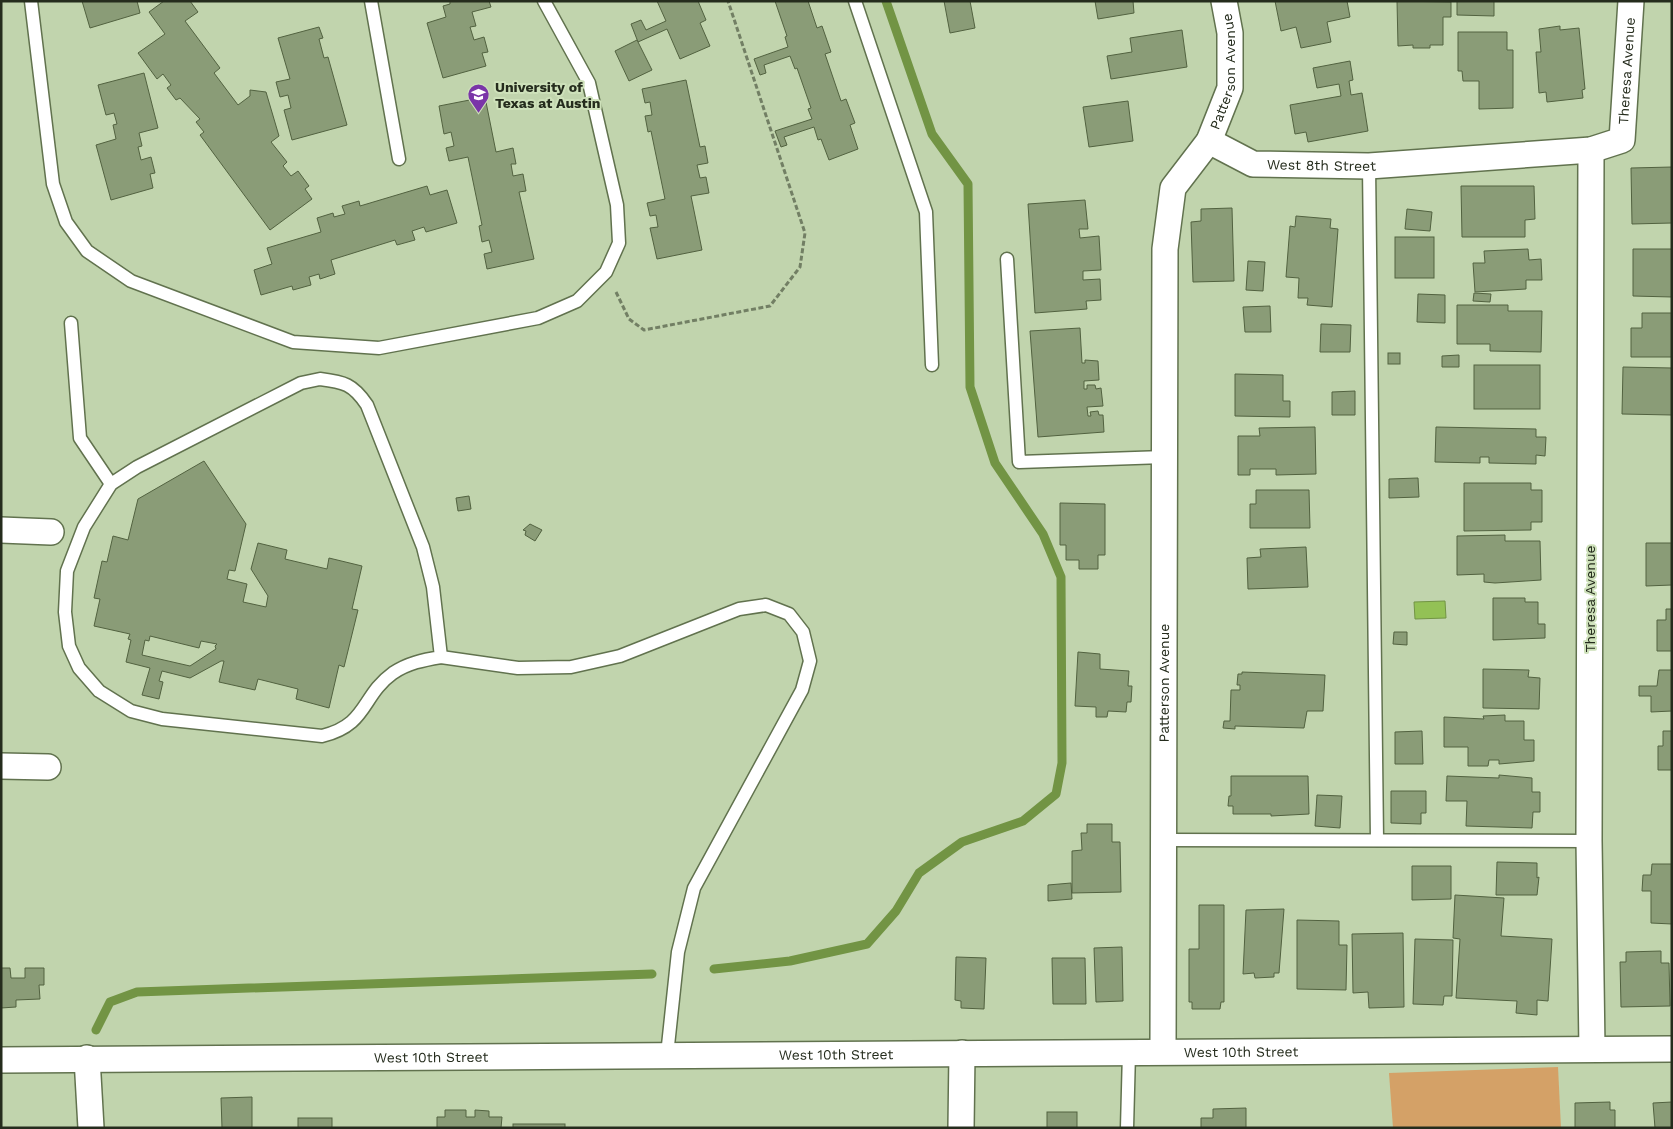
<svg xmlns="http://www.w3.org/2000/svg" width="1673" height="1129" viewBox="0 0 1673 1129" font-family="'Work Sans',sans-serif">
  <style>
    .green { fill: #d4a167 }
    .water { fill: #93c155; stroke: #729444 }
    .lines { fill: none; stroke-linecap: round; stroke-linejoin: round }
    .stream { stroke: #729444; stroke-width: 9 }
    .building { fill: #8a9c77; stroke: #526240; fill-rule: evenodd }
    .service-casing { stroke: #61724e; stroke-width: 15 }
    .minor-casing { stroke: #61724e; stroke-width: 28 }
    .path { stroke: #727f64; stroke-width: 3; stroke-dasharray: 5 2.5; stroke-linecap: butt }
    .service { stroke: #fff; stroke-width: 12 }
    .minor { stroke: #fff; stroke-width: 25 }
    .labels { text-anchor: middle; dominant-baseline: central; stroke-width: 4; stroke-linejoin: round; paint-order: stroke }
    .street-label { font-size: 14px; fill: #252c1d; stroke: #cee1ba }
    .poi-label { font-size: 14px; font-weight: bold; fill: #252c1d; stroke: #cee1ba; text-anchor: start }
  </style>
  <rect width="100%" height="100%" fill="#c1d4ad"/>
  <!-- green -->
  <polygon class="green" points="1558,1067 1561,1128 1393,1128 1389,1073"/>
  <!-- water -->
  <polygon class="water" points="1445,601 1446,618 1415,619 1414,602"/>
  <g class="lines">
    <!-- stream -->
    <g class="stream">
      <polyline points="714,969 790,961 867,944 896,911 919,873 962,842 1023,821 1056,794 1062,763 1061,577 1043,534 995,463 970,387 968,184 932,134 886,1"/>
      <polyline points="96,1030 110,1002 137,992 652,974"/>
    </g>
  </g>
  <!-- building -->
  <g class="building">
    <polygon points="82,1 137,1 140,13 90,28"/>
    <polygon points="164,1 190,1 198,12 185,21 220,68 214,73 238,105 250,96 250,90 266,92 279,136 271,142 287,162 283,166 291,176 298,171 309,186 305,189 312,199 270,230 200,135 204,132 196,122 200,119 180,98 176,100 167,88 171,85 163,74 157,79 138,53 165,34 149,12"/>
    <polygon points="450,1 489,1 491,7 472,12 476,26 470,27 474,40 484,37 488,52 482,53 486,66 443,78 427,23 446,17 443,6 450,4"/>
    <polygon points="657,1 698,1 706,20 700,23 710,46 680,59 667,29 638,42 631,24 641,20 646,30 666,21"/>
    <polygon points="775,1 808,1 817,28 822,26 831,52 825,54 841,101 846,99 855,123 850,125 858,149 829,160 821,139 818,140 814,127 784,137 787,145 781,147 775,131 812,119 808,109 811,108 797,68 795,69 790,56 764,65 766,73 760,75 754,59 788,47 785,37 787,36"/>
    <polygon points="944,1 970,1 975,28 950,33"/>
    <polygon points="1095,1 1133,1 1134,13 1098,19"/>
    <polygon points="1275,1 1347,1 1350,17 1327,22 1331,42 1301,48 1296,27 1281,31"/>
    <polygon points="1397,1 1451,2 1451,17 1443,17 1443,45 1430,45 1430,48 1413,48 1413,45 1398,46"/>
    <polygon points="1457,1 1494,1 1494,16 1457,15"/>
    <polygon points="1560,26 1560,30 1579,28 1585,89 1582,90 1583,98 1547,102 1546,92 1539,93 1536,52 1541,52 1539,29"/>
    <polygon points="319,27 323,38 319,39 324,58 328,57 347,125 292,140 284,110 291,108 288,95 280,97 276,82 290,79 278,38"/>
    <polygon points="1182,30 1187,67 1111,79 1107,56 1132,52 1130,38"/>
    <polygon points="1458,32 1507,32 1507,50 1513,50 1513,108 1479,109 1479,81 1463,81 1462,71 1458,71"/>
    <polygon points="637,40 652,70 629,81 615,51"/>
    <polygon points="1350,61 1353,80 1349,81 1351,95 1362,93 1368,131 1308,142 1306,132 1295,134 1290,105 1341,96 1339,84 1317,88 1313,68"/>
    <polygon points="144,73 158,128 139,133 142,146 138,147 141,160 151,157 155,173 150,174 153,188 111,200 96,145 116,139 113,125 117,124 114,113 106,115 98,85"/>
    <polygon points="686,80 700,147 705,146 708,163 697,165 700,178 706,177 709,193 691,196 702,250 657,259 650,228 658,227 656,215 650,216 647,203 665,199 651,131 648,132 645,116 652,115 650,102 645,103 642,89"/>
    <polygon points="485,97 496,152 513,148 516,164 511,164 513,176 523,174 526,191 519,192 534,259 487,269 484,254 492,252 489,240 482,242 479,226 482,225 468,157 449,161 446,148 454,146 451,132 444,134 439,106"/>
    <polygon points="1128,101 1133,141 1089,147 1083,107"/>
    <polygon points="1672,167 1672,223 1632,224 1631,168"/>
    <polygon points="427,186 430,195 447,190 457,223 426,232 424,227 412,231 415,240 397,245 395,240 331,260 335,274 320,279 319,274 309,277 311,285 293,290 292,286 261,295 254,270 272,264 267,248 321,232 317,218 333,213 334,217 345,214 342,206 359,201 360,206"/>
    <polygon points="1461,186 1534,186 1535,219 1525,220 1525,237 1462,237"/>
    <polygon points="1085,200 1088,229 1079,229 1080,238 1099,236 1101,270 1083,271 1083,280 1100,279 1101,300 1086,301 1087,309 1035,313 1028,204"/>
    <polygon points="1232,208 1234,281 1193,282 1191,222 1201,221 1201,209"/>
    <polygon points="1407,209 1432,212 1430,231 1405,229"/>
    <polygon points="1296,216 1331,219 1330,228 1338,229 1332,307 1307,305 1308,298 1298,298 1299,278 1286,277 1290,226 1295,227"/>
    <rect x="1395" y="237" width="39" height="41"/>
    <polygon points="1528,249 1529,260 1541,259 1542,280 1526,280 1526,289 1475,292 1473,263 1485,263 1484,251"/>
    <polygon points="1633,249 1672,249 1672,297 1633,296"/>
    <polygon points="1248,261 1265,262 1263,291 1246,290"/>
    <polygon points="1474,293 1491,294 1490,302 1473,301"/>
    <polygon points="1418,294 1445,295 1445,323 1417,322"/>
    <polygon points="1457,305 1508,305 1508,311 1542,311 1541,352 1490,351 1490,344 1457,344"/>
    <polygon points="1270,306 1271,332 1245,332 1243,307"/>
    <polygon points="1642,313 1672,313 1672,357 1631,357 1631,328 1642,328"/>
    <polygon points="1321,324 1351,325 1350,352 1320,352"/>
    <polygon points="1080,328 1082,363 1085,363 1085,360 1098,361 1099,380 1084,381 1084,389 1087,389 1087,385 1095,385 1096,389 1101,388 1103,406 1087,407 1088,416 1091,416 1090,412 1098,411 1099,415 1103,415 1104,432 1038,437 1030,331"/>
    <rect x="1388" y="353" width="12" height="11"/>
    <polygon points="1459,355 1459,367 1442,367 1442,356"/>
    <rect x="1474" y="365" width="66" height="44"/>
    <polygon points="1623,367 1672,368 1672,415 1622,414"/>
    <polygon points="1235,374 1283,375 1283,401 1290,401 1290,417 1235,416"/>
    <polygon points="1355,391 1355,415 1332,415 1332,392"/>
    <polygon points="1315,427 1316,474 1276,475 1276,469 1250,469 1250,475 1238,475 1238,436 1260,436 1259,428"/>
    <polygon points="1436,427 1536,429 1536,437 1546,437 1545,456 1536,455 1536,464 1489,463 1489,457 1480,457 1480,463 1435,462"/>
    <path d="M 204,461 L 246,524 L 235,571 L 229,570 L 227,579 L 247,584 L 243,602 L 266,607 L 268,596 L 251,569 L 258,543 L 287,550 L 285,559 L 327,569 L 329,558 L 362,566 L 352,609 L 358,610 L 344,667 L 339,665 L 329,708 L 296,699 L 298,689 L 258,679 L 255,690 L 219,682 L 224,661 L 221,661 L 190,678 L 162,671 L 159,681 L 163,682 L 159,699 L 142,695 L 150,668 L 126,662 L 131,640 L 128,639 L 130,634 L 94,626 L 100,599 L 94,598 L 102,561 L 107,562 L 113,536 L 128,540 L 138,499 ZM 150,636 L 199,648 L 201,641 L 217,644 L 215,646 L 216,649 L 190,666 L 142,655 L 145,640 L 149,641 Z"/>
    <polygon points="1418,478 1419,497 1389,498 1389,479"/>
    <polygon points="1464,483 1531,483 1531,490 1542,490 1542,522 1531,522 1531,530 1464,531"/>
    <polygon points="1256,490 1309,490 1310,528 1250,528 1250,504 1256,504"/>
    <polygon points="469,496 471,509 458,511 456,498"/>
    <polygon points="1060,503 1105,504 1105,555 1098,555 1098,569 1079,569 1079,560 1066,560 1066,545 1060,545"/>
    <polygon points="530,524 542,530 535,541 525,535 526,531 523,530"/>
    <polygon points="1505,535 1505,541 1540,541 1541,580 1495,583 1484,582 1484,574 1457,575 1457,536"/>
    <polygon points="1646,543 1672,543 1672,585 1646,586"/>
    <polygon points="1306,547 1308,587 1248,589 1247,558 1261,557 1260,549"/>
    <polygon points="1493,598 1525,598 1525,602 1538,602 1538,624 1545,624 1545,638 1493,640"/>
    <polygon points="1666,609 1672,609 1672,651 1657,651 1657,620 1666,620"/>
    <polygon points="1394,632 1407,632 1407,645 1393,644"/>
    <polygon points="1078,652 1100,654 1100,669 1129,671 1128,686 1132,686 1131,702 1127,702 1126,712 1108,711 1107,717 1096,717 1096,707 1075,706"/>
    <polygon points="1483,669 1529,670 1528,677 1540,678 1539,709 1483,708"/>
    <polygon points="1659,670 1672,670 1672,711 1651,712 1651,696 1639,696 1639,686 1657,686"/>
    <polygon points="1242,672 1325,675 1323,711 1307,711 1304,728 1235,726 1235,729 1223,728 1224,721 1230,721 1231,690 1240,690 1240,685 1237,685 1238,674 1242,674"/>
    <polygon points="1505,715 1505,721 1524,721 1524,740 1534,740 1534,761 1499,764 1499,760 1489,760 1488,766 1468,766 1468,747 1444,747 1444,717 1484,719 1483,716"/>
    <polygon points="1422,731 1423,764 1395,764 1395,732"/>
    <polygon points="1663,731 1672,731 1672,770 1658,770 1658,746 1663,746"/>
    <polygon points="1499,775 1532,778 1532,792 1540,792 1540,812 1533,812 1532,828 1466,826 1467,801 1446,801 1447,776 1499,778"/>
    <polygon points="1231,776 1308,776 1309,814 1271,816 1271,814 1233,814 1233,806 1228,806 1229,796 1231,796"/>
    <polygon points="1391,791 1426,791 1426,813 1421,813 1421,824 1391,823"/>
    <polygon points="1317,795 1342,796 1340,828 1315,826"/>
    <polygon points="1087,824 1112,824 1112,842 1120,842 1121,892 1072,893 1072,851 1082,850 1081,833 1087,833"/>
    <polygon points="1497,862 1537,863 1537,878 1539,877 1537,895 1496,895"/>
    <polygon points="1652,864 1672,864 1672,924 1651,923 1651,891 1642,891 1643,875 1651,875"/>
    <polygon points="1412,866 1451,866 1451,899 1412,900"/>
    <polygon points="1071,883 1072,899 1048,901 1048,885"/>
    <polygon points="1455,895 1504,898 1501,936 1552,939 1548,1001 1537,1000 1537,1015 1516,1013 1517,1001 1456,998 1460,939 1453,938"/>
    <polygon points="1199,905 1224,905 1224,1002 1221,1002 1220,1009 1192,1009 1192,1002 1189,1002 1189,949 1199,949"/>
    <polygon points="1284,909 1279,973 1274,973 1274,977 1255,978 1254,973 1243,974 1246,910"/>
    <polygon points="1297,920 1339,921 1339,945 1347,945 1346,990 1297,989"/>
    <polygon points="1403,933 1404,1007 1369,1008 1368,992 1353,993 1352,934"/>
    <polygon points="1415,939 1453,940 1452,996 1444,996 1443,1005 1413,1004"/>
    <polygon points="1122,947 1123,1001 1096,1002 1094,948"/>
    <polygon points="1661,951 1661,963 1669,963 1670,1006 1621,1007 1620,962 1626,962 1626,952"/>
    <polygon points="956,957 986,958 984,1009 961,1008 961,1001 955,1000"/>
    <polygon points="1052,958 1085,958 1086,1004 1053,1004"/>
    <polygon points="1,968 10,968 11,978 25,978 25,968 44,968 44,985 39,985 40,999 16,1000 16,1007 1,1008"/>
    <polygon points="252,1097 252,1128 222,1128 221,1098"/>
    <polygon points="1610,1102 1610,1110 1615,1110 1615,1128 1575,1128 1575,1103"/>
    <polygon points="1672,1102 1672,1128 1655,1128 1653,1103"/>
    <polygon points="1246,1108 1246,1128 1201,1128 1201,1118 1213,1118 1213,1109"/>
    <polygon points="445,1110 466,1110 466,1117 475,1117 475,1110 489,1111 489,1117 502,1117 501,1128 437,1128 437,1117 445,1117"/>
    <rect x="1047" y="1112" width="30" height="16"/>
    <rect x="298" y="1118" width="34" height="10"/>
    <rect x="513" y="1124" width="52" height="4"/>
  </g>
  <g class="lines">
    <defs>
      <g id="service">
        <polyline points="31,1 53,184 66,222 87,251 131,281 293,342 379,348 538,318 577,301 606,272 619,243 617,205 589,83 544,1"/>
        <polyline points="371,1 399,159"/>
        <polyline points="855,1 926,212 932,365"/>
        <polyline points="1369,166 1377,840"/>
        <polyline points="1007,259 1019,462 1164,457"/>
        <polyline points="71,323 80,438 111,484"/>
        <path d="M 320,379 C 344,382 353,384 367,405 L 423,547 L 433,587 L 441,657 C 423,660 408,663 393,673 C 361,696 368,725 322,736 L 162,719 L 131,711 L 99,691 L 79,668 L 69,646 L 65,612 L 67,571 L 84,527 L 111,484 L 137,467 L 301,383 Z"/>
        <polyline points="441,657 518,668 571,667 620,656 739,609 766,605 789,614 803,632 810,661 802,690 694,888 678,952 667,1055"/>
        <polyline points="1163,840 1589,841"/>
        <polyline points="1127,1128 1129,1052"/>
      </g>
      <g id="minor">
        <path id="s1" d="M 1209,141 L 1253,164 L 1369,166 L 1591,150 L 1622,140 L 1631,1"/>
        <polyline points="1591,150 1589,841 1592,1049"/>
        <polyline points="1,530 51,532"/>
        <polyline points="1,766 48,767"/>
        <path id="s2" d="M 1163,1051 L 1165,249 L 1173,188 L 1209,141 L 1230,88 L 1230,33 L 1224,1"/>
        <polyline points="87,1058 91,1128"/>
        <path id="s3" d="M 1,1060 L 1672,1049"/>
        <polyline points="961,1128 962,1053"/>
      </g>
    </defs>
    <!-- service casing -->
    <use href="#service" class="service-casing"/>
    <!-- minor casing -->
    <use href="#minor" class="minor-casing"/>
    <!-- path -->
    <polyline class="path" points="616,292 629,319 644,330 770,306 800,267 805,233 728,1"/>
    <!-- service -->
    <use href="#service" class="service"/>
    <!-- minor -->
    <use href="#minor" class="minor"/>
  </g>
  <!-- icons -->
  <defs>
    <symbol id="university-pin" viewBox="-11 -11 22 30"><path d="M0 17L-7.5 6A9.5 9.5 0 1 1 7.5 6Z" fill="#7a35a8" stroke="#cee1ba"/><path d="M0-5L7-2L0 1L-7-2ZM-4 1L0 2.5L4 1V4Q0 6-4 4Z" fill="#fff"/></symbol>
  </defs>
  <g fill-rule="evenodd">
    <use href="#university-pin" x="466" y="82" width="25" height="34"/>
  </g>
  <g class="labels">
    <!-- street labels -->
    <g class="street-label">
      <text stroke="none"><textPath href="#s1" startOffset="490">Theresa Avenue</textPath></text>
      <text stroke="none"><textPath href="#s2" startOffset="995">Patterson Avenue</textPath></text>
      <text stroke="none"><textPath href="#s1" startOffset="118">West 8th Street</textPath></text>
      <text transform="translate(1590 599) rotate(-90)">Theresa Avenue</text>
      <text stroke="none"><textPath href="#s2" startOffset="368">Patterson Avenue</textPath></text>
      <text stroke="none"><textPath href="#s3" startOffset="1240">West 10th Street</textPath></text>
      <text stroke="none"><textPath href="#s3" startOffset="835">West 10th Street</textPath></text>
      <text stroke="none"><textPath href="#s3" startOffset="430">West 10th Street</textPath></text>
    </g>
    <!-- poi labels -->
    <g class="poi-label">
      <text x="495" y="87">University of<tspan x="495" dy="16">Texas at Austin</tspan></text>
    </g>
  </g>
  <!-- border -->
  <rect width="1673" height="1129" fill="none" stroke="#252c1d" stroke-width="5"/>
</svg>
